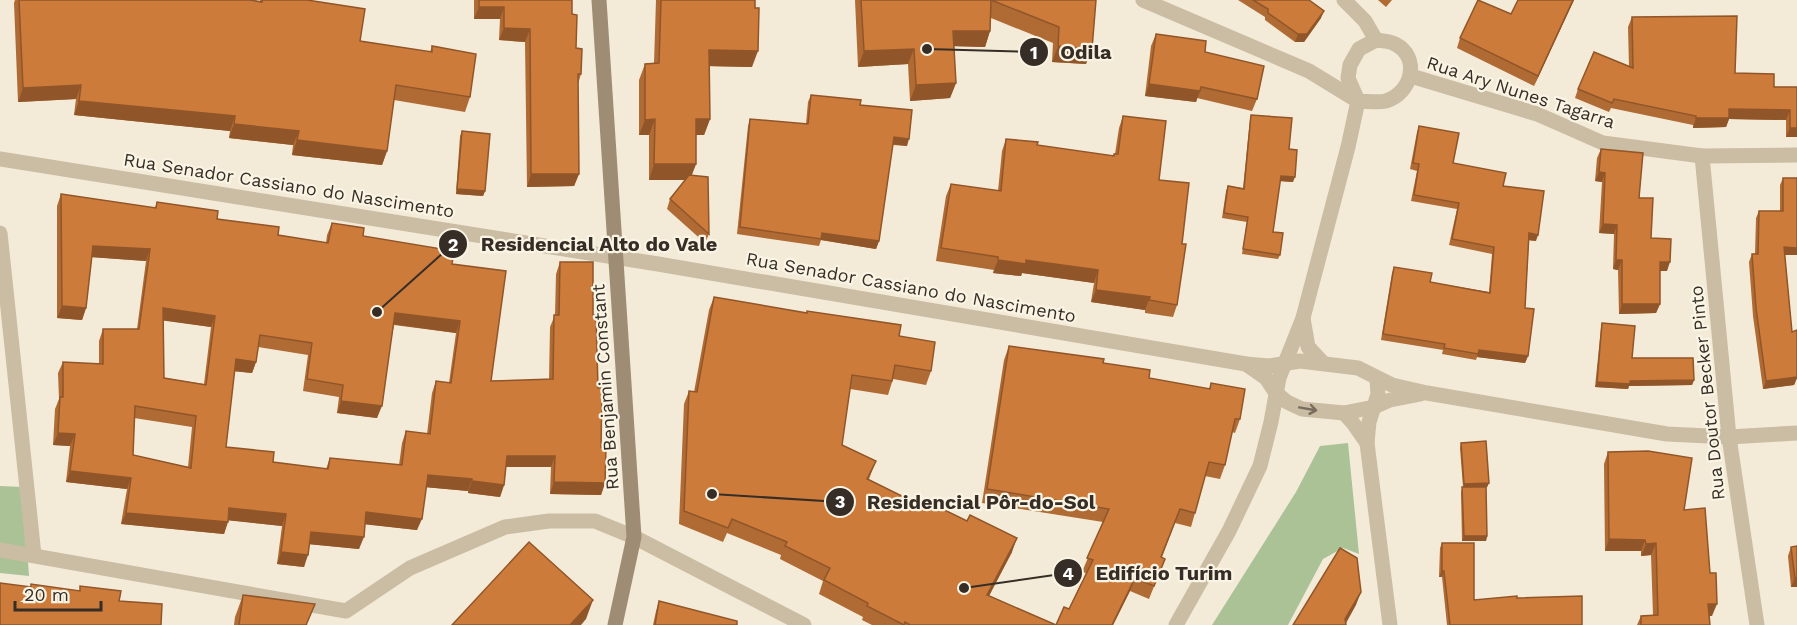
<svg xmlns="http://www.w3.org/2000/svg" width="1797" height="625" viewBox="0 0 1797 625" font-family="'Work Sans',sans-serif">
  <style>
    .green { fill: #abc297 }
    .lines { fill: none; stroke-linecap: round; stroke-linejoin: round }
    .street { stroke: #cbbda3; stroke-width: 15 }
    .secondary { stroke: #9f8c75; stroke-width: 15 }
    .wall { fill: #b06a33; fill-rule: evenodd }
    .shaded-wall { fill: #905629 }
    .building { fill: #cd7b3b; stroke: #905629; stroke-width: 1.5; fill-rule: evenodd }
    .oneway { stroke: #796e5e }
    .labels { text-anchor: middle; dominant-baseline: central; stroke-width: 4.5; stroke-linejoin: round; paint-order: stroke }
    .street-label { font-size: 18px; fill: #362e26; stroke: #faf4e4 }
    .leader { fill: none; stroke: #362e26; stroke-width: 2 }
    .callout-dot { fill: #362e26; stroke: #faf4e4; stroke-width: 2 }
    .mark-label { font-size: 18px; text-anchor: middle; font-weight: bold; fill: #fff }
    .callout-label { font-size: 20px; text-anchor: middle; font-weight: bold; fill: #362e26; stroke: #faf4e4; stroke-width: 4.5; stroke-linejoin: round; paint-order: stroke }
  </style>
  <rect width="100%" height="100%" fill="#f3ebd8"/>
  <!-- green -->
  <g class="green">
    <polygon points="1348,443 1359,554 1343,548 1323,559 1288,625 1212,625 1296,492 1320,446"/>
    <polygon points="0,486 23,487 29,576 0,573"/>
  </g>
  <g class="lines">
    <!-- street -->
    <g class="street">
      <polyline points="1143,0 1309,71 1358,101 1348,147 1303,318 1279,378 1271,422 1260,466 1229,531 1176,625"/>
      <polyline points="1344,0 1365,21 1376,40"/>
      <path d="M 1376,40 C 1382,41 1390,41 1395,44 C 1421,57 1412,93 1386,101 C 1378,103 1367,101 1358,101 L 1348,78 L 1350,65 L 1359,49 Z"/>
      <polyline points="1411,76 1537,114 1603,143 1702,156 1797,155"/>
      <polyline points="1702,156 1729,437 1757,625"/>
      <polyline points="0,159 658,264 1246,364 1269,366 1300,361 1358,368 1392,385 1427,393 1667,434 1729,437 1797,433"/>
      <polyline points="0,233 34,555"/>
      <polyline points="1303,318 1308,347 1323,363"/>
      <polyline points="1246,364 1266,378 1276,393 1287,402 1302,409 1344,413 1374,407 1390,400 1421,394"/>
      <polyline points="1377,379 1378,394 1369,422 1367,443 1390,625"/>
      <polyline points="1344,413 1353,423 1367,443"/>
      <polyline points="0,550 346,611 410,568 505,527 549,521 595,521 634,537 804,625"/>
    </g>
    <!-- secondary -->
    <polyline class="secondary" points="599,0 634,537 615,625"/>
  </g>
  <!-- wall -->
  <g class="wall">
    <polygon points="15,0 250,0 260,1 260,0 307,0 360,41 430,52 432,46 470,97 465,112 394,100 387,151 382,165 292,155 293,145 229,138 230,131 74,115 76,99 18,102 14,3"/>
    <polygon points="474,0 572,0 572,14 576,48 581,74 578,84 579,174 574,186 527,187 525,42 499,40 500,19 474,19"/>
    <polygon points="647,0 755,0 752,67 709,66 710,119 704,135 696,135 696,164 691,176 709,234 705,243 667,209 670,199 686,180 649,180 649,135 639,135 639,80 645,64 654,63 656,0"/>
    <polygon points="855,0 1096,0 1086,64 1052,62 1053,43 991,18 990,31 985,47 954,46 956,83 950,98 910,101 908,64 858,67"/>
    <polygon points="1238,0 1309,0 1321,18 1304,42 1295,42 1265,20 1265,17"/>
    <polygon points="1378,0 1392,0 1386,7"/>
    <polygon points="1518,0 1574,0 1534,86 1457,48 1460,38 1511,14"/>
    <polygon points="1632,17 1735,73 1774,87 1797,87 1797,137 1786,137 1786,120 1729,119 1726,127 1693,128 1693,125 1611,108 1609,112 1575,98 1578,89 1629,67 1628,27"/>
    <polygon points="1156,34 1205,52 1257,99 1252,111 1197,98 1196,102 1145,96 1151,46"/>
    <polygon points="811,95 860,105 907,146 893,145 879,241 876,249 821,240 819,246 737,234 748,126 750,119 806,124 808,102"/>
    <polygon points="1251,115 1289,149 1293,182 1280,181 1273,232 1280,255 1278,259 1242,254 1247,222 1222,218 1226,191 1228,186 1243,188 1250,119"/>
    <polygon points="1123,116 1159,180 1182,244 1177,305 1173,317 1145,313 1145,310 1091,302 1094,283 1022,273 1021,276 993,273 994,270 936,261 946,196 951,184 998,191 1002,151 1006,139 1037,145 1113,156 1115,154 1119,128"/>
    <polygon points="1419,126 1453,163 1503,186 1536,241 1529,240 1525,308 1528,356 1525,363 1477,357 1476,360 1442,354 1443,350 1381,340 1392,273 1394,267 1430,282 1489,292 1492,254 1449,245 1457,209 1411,201 1417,171 1410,169 1417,132"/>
    <polygon points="462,131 485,191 483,196 456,194 460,136"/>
    <polygon points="1601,149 1639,198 1651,238 1667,271 1660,271 1660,304 1656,313 1619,314 1618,270 1613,269 1614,234 1599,233 1602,182 1595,181 1597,158"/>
    <polygon points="1783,178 1785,255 1792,332 1797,330 1797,378 1794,385 1763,389 1753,316 1749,262 1752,254 1755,254 1756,218 1759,211 1780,211 1780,185"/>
    <path d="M 61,194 L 155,208 L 157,202 L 278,235 L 326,243 L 327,235 L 332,223 L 363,236 L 452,264 L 491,381 L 549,380 L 550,327 L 555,315 L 556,274 L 560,262 L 593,315 L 601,447 L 605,483 L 601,495 L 550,494 L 551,467 L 506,467 L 504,485 L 500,497 L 468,493 L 468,491 L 426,487 L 417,530 L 365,524 L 359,549 L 309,544 L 304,567 L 277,564 L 282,526 L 228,520 L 224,534 L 121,524 L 127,489 L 66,482 L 70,446 L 53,445 L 55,409 L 59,399 L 58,373 L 63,362 L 99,364 L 99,341 L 103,329 L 137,329 L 146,261 L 92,257 L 86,308 L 82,320 L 57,318 L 57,206 ZM 163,320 L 211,327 L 204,384 L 164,378 ZM 394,325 L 456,333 L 449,383 L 436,381 L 432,393 L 427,434 L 406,431 L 402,443 L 399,465 L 330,458 L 326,469 L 273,462 L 226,447 L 234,371 L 252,373 L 256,362 L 258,347 L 308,355 L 303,391 L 339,397 L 337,413 L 377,418 ZM 134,418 L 192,427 L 188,467 L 133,455 Z"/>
    <polygon points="714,297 899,336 931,371 926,385 893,379 888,395 850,389 842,445 876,461 869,479 1012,552 989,596 1056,625 872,625 862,620 863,617 819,594 823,581 780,559 781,555 727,533 723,542 679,524 684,404 689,391 694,392 709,310"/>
    <polygon points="1602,323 1632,358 1694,380 1692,385 1629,386 1628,389 1595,387 1601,328"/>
    <polygon points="1009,346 1103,363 1149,378 1209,389 1211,383 1240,419 1235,433 1232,432 1225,465 1220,479 1205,476 1195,513 1191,527 1175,523 1162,557 1165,559 1149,599 1130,591 1113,625 1056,625 1069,609 1086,573 1082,572 1103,522 982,503 1004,360"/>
    <polygon points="1461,443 1489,483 1487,487 1486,488 1487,536 1486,541 1462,541 1461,492 1463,487 1460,448"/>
    <polygon points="1608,452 1684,510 1712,616 1709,616 1710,625 1637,625 1641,616 1653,615 1651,555 1641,556 1641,551 1605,551 1604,464"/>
    <polygon points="1442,543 1474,600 1517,598 1582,625 1447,625 1442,577 1439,577 1440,548"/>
    <polygon points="1791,547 1797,587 1791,587 1788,556"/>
    <polygon points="243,595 308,625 234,625 235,617"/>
    <polygon points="659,601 737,625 653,625 656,611"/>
  </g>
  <!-- shaded-wall -->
  <g class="shaded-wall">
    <polygon points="1573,0 1574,0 1534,86 1538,76"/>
    <polygon points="479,7 504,7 500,19 474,19"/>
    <polygon points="1324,11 1321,18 1304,42 1295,42 1298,34"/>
    <polygon points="504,28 530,29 525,42 499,40"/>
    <polygon points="953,31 990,31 985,47 947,46"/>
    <polygon points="1058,46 1092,49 1086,64 1052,62"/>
    <polygon points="914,49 908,64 858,67 864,51"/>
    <polygon points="709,50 758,51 752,67 703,66"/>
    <polygon points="956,83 950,98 910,101 916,85"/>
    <polygon points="1149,84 1200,91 1196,102 1145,96"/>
    <polygon points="81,85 76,99 18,102 23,88"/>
    <polygon points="79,101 235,116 230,131 74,115"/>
    <polygon points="1729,109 1790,110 1786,120 1729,119 1726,127 1693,128 1696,118"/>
    <polygon points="655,119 649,135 639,135 645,120"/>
    <polygon points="696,119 710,119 704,135 690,135"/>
    <polygon points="234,124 299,131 293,145 229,138"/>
    <polygon points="1790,128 1797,128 1797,137 1786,137"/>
    <polygon points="894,137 909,139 907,146 892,144"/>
    <polygon points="297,140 387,151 382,165 292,155"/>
    <polygon points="654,164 696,164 690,180 649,180"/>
    <polygon points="1599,172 1605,173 1602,182 1595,181"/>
    <polygon points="531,174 579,174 574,186 527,187"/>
    <polygon points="1281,176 1295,177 1293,182 1279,181"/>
    <polygon points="457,189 485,191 483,196 456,194"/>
    <polygon points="1603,224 1617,225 1614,234 1599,233"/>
    <polygon points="822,233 879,241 876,249 821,240"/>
    <polygon points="1529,233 1538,235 1536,241 1527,240"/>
    <polygon points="93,246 150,249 146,261 89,257"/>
    <polygon points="1784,247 1797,248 1797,255 1781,255"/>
    <polygon points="998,260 1026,260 1098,270 1094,283 1022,273 1021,276 993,273"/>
    <polygon points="1616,260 1622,260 1618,270 1613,269"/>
    <polygon points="1660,262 1670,262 1667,271 1656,271"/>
    <polygon points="1096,290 1150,297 1145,310 1091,302"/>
    <polygon points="1622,304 1660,304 1656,313 1619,314"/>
    <polygon points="62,306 86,308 82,320 57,318"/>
    <polygon points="163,308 215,316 211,327 159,320"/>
    <polygon points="395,313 460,321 456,333 391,324"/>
    <polygon points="1479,350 1528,356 1525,363 1477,357"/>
    <polygon points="236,359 256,362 252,373 232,371"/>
    <polygon points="1797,371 1797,378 1794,385 1763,389 1766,381"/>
    <polygon points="1694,380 1692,385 1629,386 1628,389 1595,387 1597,382"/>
    <polygon points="341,401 382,406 377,418 337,413"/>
    <polygon points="58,433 75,434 70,446 53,445"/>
    <polygon points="507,456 555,456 551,467 503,467"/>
    <polygon points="70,471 131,478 127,489 66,482"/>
    <polygon points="428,475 472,479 468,491 423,487"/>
    <polygon points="472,481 504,485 500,497 468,493"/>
    <polygon points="554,482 605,483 601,495 550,494"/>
    <polygon points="1489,483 1487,487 1463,489 1464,484"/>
    <polygon points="229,508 286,514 282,526 225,520"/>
    <polygon points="366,512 422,519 417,530 362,524"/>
    <polygon points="126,513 228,522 224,534 121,524"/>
    <polygon points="311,532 364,537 359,549 307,544"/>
    <polygon points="1464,536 1487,536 1486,541 1462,541"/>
    <polygon points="1017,538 1012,552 982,609 987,595"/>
    <polygon points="1609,539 1645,540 1641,551 1605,551"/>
    <polygon points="1656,543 1651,555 1641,556 1646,544"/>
    <polygon points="281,552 308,555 304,567 277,564"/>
    <polygon points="1442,571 1444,571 1442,577 1439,577"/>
    <polygon points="1135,578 1130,591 1113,625 1112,625"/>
    <polygon points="1795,578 1797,578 1797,587 1791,587"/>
    <polygon points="1361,592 1356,605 1345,625 1345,619"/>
    <polygon points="593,600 586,619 581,625 570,625"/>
    <polygon points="1708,604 1717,604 1712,616 1704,616"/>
  </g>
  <!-- building -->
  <g class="building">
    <polygon points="19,0 250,0 262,2 262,0 307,0 365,9 360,41 432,52 432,46 476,54 470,97 396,85 387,151 297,140 299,131 234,124 235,116 79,101 81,85 23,88"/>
    <polygon points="479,0 572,0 572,14 577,15 576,48 582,49 581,74 578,74 579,174 531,174 530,29 504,28 504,7 479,7"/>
    <polygon points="661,0 755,0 755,8 759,8 758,51 709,50 710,119 696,119 696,164 654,164 655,119 645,120 645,64 659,63"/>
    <polygon points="861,0 1096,0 1092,49 1058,46 1059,27 991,0 990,31 953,31 956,83 916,85 914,49 864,51"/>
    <polygon points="1253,0 1309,0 1324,11 1307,34 1298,34 1268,13 1268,9"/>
    <polygon points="1478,0 1511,14 1518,0 1573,0 1538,76 1460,38"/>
    <polygon points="1737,16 1735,73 1774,74 1774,87 1797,87 1797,128 1790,128 1790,110 1729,109 1729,118 1696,118 1696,116 1614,99 1612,103 1578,89 1594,52 1633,68 1632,17"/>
    <polygon points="1156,34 1206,41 1205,52 1264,66 1257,99 1201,87 1200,91 1149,84"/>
    <polygon points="811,95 861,100 860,105 912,110 909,139 894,137 879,241 822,233 821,239 740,227 750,119 808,124"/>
    <polygon points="1251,115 1292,118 1289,149 1297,150 1295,177 1281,176 1273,232 1283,233 1280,255 1243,249 1248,217 1224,213 1228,186 1244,189"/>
    <polygon points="1123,116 1166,121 1159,180 1189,183 1182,244 1186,244 1177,305 1149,300 1150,297 1096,290 1098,270 1026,260 1026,264 998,260 998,257 941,248 951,184 1001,191 1006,139 1038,142 1037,145 1114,156 1114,154 1118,154"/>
    <polygon points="1419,126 1459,133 1453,163 1506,173 1503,186 1544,191 1538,235 1529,233 1525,308 1534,309 1528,356 1479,350 1478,354 1444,348 1445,344 1383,334 1394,267 1432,273 1430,282 1490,293 1494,247 1452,239 1459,203 1414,195 1419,164 1413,163"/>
    <polygon points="462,131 490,134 485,191 457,189"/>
    <polygon points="1601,149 1643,153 1639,198 1653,198 1651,238 1671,239 1670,262 1660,262 1660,304 1622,304 1622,260 1616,260 1617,225 1603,224 1605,173 1599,172"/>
    <polygon points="689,175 708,177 709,234 670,199"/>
    <polygon points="1783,178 1797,178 1797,248 1784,247 1792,332 1797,330 1797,377 1766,381 1756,308 1752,254 1758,254 1759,211 1783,211"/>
    <path d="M 61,194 L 156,208 L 157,202 L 218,211 L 217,219 L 279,227 L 278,235 L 328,243 L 332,223 L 364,228 L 363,236 L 454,251 L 452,264 L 506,271 L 491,381 L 553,379 L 554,315 L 559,315 L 560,262 L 593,262 L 593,315 L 596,315 L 598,388 L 602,388 L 601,447 L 606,447 L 605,483 L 554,482 L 555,456 L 507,456 L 504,485 L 472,481 L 472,479 L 428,475 L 422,519 L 366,512 L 364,537 L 311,532 L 308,555 L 281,552 L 286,514 L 229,508 L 228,522 L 126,513 L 131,478 L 70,471 L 75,434 L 58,433 L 60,397 L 63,397 L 63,362 L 103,364 L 103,329 L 139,329 L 150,249 L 93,246 L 86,308 L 62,306 ZM 163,308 L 215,316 L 206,385 L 164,378 ZM 395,313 L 460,321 L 451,383 L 436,381 L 430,434 L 406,431 L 402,465 L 330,458 L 328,469 L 273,462 L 274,452 L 226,447 L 236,359 L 256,362 L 260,335 L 312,343 L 307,379 L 343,385 L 341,401 L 382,406 ZM 135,406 L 196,416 L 191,468 L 133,455 Z"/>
    <polygon points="714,297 807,313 807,311 901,325 899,336 935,342 931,371 895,365 892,381 852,375 842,445 876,461 867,479 918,504 920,498 967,521 970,515 1017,538 987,595 1056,625 910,625 905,622 904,625 867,606 868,603 824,580 830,568 785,546 787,542 732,519 728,528 684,511 689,391 697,392"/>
    <polygon points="1602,323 1635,326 1632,358 1693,358 1694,380 1630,381 1630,384 1597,382"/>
    <polygon points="1009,346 1104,359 1103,363 1150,370 1149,378 1210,389 1211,383 1245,389 1240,419 1235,419 1225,465 1209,462 1195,513 1180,509 1161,557 1165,559 1154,586 1135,578 1112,625 1056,625 1064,607 1069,609 1093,560 1087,558 1109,509 987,489"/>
    <polygon points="1486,441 1489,483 1464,484 1461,443"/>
    <polygon points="1648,451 1692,458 1684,510 1705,508 1710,573 1716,573 1717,604 1708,604 1710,625 1641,625 1641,616 1658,615 1656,543 1646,544 1645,540 1609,539 1608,452"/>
    <polygon points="1462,487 1486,487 1487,536 1464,536"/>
    <polygon points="529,542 593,600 570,625 452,625"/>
    <polygon points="1442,543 1474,543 1474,600 1517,596 1517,598 1582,596 1582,625 1450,625 1444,571 1442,571"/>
    <polygon points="1797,546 1797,578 1795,578 1791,547"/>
    <polygon points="1340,548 1357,558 1361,592 1345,619 1346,625 1293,625"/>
    <polygon points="0,583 31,587 31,584 80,591 80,586 121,591 119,601 162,604 161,625 0,625"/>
    <polygon points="243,595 315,604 306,625 239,625"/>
    <polygon points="659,601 737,621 737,625 655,625"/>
  </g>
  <!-- one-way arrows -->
  <defs><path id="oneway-shaft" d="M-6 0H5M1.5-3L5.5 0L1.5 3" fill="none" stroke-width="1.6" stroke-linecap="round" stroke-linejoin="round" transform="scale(1.5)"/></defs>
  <use class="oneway" href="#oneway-shaft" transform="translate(1308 409) rotate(10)"/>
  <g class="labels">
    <!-- street labels -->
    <g class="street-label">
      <text transform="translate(1521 92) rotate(18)">Rua Ary Nunes Tagarra</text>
      <text transform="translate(289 185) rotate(9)">Rua Senador Cassiano do Nascimento</text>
      <text transform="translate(911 287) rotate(10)">Rua Senador Cassiano do Nascimento</text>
      <text transform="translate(605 387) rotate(-94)">Rua Benjamin Constant</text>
      <text transform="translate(1707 393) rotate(-96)">Rua Doutor Becker Pinto</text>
    </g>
  </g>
  <!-- callouts -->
  <path class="leader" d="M927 49L1034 52M377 312L453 244M712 494L840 502M964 588L1068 573"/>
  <g class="callout-dot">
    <circle cx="927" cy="49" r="6"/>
    <circle cx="377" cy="312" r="6"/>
    <circle cx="712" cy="494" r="6"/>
    <circle cx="964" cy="588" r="6"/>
    <circle cx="1034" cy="52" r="15"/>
    <circle cx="453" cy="244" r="15"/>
    <circle cx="840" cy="502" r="15"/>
    <circle cx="1068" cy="573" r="15"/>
  </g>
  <g class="mark-label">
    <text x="1034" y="59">1</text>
    <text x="453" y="251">2</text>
    <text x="840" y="508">3</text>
    <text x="1068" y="580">4</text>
  </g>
  <g class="callout-label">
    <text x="1086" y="59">Odila</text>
    <text x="599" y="251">Residencial Alto do Vale</text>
    <text x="981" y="509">Residencial Pôr-do-Sol</text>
    <text x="1164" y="580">Edifício Turim</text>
  </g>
  <!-- scale -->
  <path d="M15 601v9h86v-9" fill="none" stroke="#362e26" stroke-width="3"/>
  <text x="24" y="601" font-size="18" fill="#362e26" stroke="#faf4e4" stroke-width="4.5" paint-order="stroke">20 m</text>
</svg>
